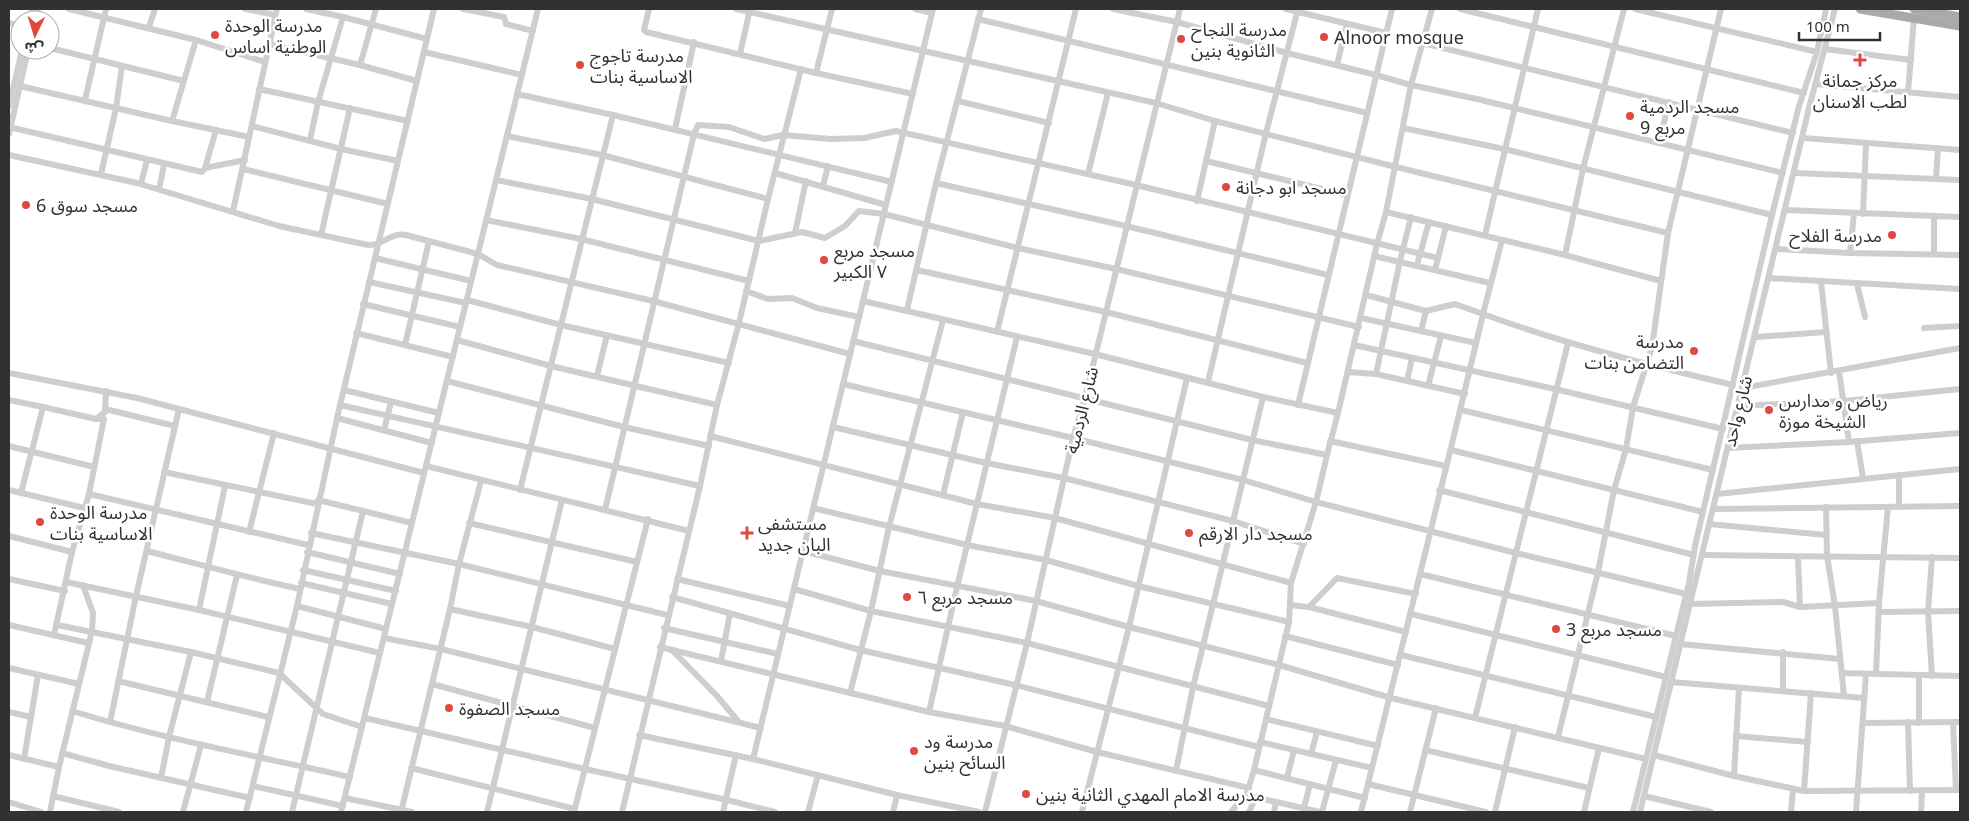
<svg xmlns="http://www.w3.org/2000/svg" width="1969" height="821" viewBox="0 0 1969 821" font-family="'Noto Sans','Noto Sans Arabic',sans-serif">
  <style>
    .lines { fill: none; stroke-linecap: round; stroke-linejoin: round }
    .minor { stroke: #cecece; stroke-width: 6 }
    .major { stroke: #a9a9a9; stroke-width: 9 }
    .poi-dot { fill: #de4a3e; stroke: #fff; stroke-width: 2 }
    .labels { text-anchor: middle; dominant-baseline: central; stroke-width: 5; stroke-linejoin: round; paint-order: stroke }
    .poi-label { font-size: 18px; fill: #313131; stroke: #fff; text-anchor: start }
    .street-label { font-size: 18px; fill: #313131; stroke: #fff }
  </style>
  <rect width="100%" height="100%" fill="#fff"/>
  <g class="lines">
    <!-- minor -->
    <g class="minor">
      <polyline points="69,9 196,40 265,62"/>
      <polyline points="245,9 275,15"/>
      <polyline points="306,9 343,17 427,39"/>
      <polyline points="463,9 504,17 506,24 533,31"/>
      <polyline points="649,9 644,30 646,32 816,73 913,94"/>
      <polyline points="736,9 1156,103 1215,121 1396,167 1668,233"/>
      <polyline points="915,9 932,13"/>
      <polyline points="1113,9 1177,22 1287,53 1376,75 1411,85 1477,99 1783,173"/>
      <polyline points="1286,9 1386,33"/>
      <polyline points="1460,9 1804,93"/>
      <polyline points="1635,9 1817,52"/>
      <polyline points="978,19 1367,113"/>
      <polyline points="29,20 32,9"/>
      <polyline points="35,20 38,9"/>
      <polyline points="9,23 20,26"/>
      <polyline points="149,27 155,9"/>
      <polyline points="1422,43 1793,133"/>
      <polyline points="269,44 360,65 417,81"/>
      <polyline points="50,48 184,81"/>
      <polyline points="1825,49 1911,60"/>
      <polyline points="424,52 522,75"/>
      <polyline points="740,54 750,9"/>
      <polyline points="360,65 376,9"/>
      <polyline points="1337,65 1347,24"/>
      <polyline points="816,73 832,9"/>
      <polyline points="1815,84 1960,97"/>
      <polyline points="20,86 172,121 249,137"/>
      <polyline points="259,89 408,121"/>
      <polyline points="1908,92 1914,18"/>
      <polyline points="517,94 613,115 892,182"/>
      <polyline points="85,100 106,9"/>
      <polyline points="958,101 1049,123"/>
      <polyline points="9,106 22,50"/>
      <polyline points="172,121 196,40"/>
      <polyline points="252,126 341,149 398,161"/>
      <polyline points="9,127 202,172 205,168 216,130"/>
      <polyline points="1403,128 1504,149 1772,215"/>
      <polyline points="675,129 694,42"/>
      <polyline points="9,134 28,50"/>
      <polyline points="507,136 602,155 768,199"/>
      <polyline points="1803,138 1960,150"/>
      <polyline points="310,140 318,102 343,17"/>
      <polyline points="1659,143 1669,102"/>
      <path d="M 9,155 L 137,183 L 279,226 L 368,245 C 383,246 390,232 406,235 L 478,254 L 497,265 L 653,301 L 850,354"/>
      <polyline points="1206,161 1347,195"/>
      <polyline points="205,168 245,160"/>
      <polyline points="243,169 388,204"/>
      <polyline points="775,173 886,205"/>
      <polyline points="1795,173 1960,180"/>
      <polyline points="101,174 116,108 122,66"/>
      <polyline points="1088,174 1108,93"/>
      <polyline points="1936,179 1938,148"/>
      <polyline points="496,180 592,199 759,241 802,232 825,238 845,226 859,211 884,214 1018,248 1116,269 1359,327"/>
      <polyline points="936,183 1126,226 1328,275"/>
      <polyline points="141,184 147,160"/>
      <polyline points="823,186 828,166"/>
      <polyline points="159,189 164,165"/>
      <polyline points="1197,201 1215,121"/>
      <polyline points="1785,210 1960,217"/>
      <polyline points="233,211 277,9"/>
      <polyline points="1386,212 1565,255 1661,281"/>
      <polyline points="1863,214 1866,144"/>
      <polyline points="1934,217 1934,254"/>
      <polyline points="486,220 581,239 749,281"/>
      <polyline points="795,233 806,181"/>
      <polyline points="321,235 350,108"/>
      <polyline points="1485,235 1538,9"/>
      <path d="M 1502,240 L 1483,314 C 1565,344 1648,365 1733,385"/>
      <polyline points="1777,249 1850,253 1960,255"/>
      <polyline points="1850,253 1854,213"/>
      <polyline points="1565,255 1583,169 1624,9"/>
      <polyline points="1374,256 1490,283"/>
      <polyline points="375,258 471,281"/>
      <polyline points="1417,265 1429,222"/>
      <polyline points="917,270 1106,312 1307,363"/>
      <polyline points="1435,270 1446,226"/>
      <polyline points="1769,278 1960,289"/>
      <polyline points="369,282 466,303"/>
      <polyline points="1821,282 1831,373"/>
      <polyline points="1857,284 1865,317"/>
      <polyline points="746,291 768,299 792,298 817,308 859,317"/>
      <polyline points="467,300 561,325 729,363"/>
      <polyline points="863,301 1095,354 1263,397 1338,413"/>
      <polyline points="363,304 460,327"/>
      <polyline points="907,310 936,183 981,9"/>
      <polyline points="1361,318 1476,343"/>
      <polyline points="1924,328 1960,326"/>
      <polyline points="1421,331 1426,311"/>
      <polyline points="997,332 1076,9"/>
      <polyline points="356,333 453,357"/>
      <polyline points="1756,337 1826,332"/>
      <polyline points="457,340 551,366 717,405"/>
      <polyline points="853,341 1252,440 1327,455"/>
      <polyline points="405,345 429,241"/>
      <polyline points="1354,345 1555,389 1723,429"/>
      <polyline points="1839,371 1849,442"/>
      <polyline points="1348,372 1376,374 1465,394"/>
      <polyline points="9,373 137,398 424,473"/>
      <polyline points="1376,374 1400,261 1411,217"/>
      <polyline points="597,376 607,335"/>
      <polyline points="447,381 624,427 709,446"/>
      <polyline points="1407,381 1412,358"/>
      <polyline points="1208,382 1266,133 1298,9"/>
      <polyline points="843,384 1073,438 1243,480 1316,502 1516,553 1686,594"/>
      <polyline points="1428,386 1441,336"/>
      <polyline points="1743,388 1960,348"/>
      <polyline points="344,390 439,413"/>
      <polyline points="9,400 43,407"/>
      <polyline points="340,405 700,486"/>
      <polyline points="1298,405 1392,9"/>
      <polyline points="1739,406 1844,401 1960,389"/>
      <polyline points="105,409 175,426"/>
      <polyline points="1461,410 1713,470"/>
      <polyline points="337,418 432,443"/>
      <polyline points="833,427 986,463 1064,478 1233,521 1304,544"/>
      <polyline points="384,430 391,402"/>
      <polyline points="710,436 977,504 1055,518 1291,583"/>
      <polyline points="1330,441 1446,466"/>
      <polyline points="1857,441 1863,478"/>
      <polyline points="9,446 94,467"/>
      <polyline points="1728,448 1849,442 1960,433"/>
      <polyline points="1451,450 1703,512"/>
      <polyline points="426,466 689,531"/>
      <polyline points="164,472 317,504"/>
      <polyline points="1899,475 1899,507"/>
      <polyline points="9,490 84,508"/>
      <polyline points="520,490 613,115"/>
      <polyline points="1439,490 1694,555"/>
      <polyline points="21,493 43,407 96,419"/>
      <polyline points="89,494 308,545"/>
      <polyline points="1717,494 1960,469"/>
      <polyline points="943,495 963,412"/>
      <polyline points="318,500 412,523"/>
      <polyline points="1826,507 1827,556 1835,606 1844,696"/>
      <polyline points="813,508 967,545 1046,560 1138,586 1289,622"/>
      <polyline points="1713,509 1960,506"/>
      <polyline points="605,510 694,134 698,125 729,127 764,139 783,135 831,139 864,138 896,131 1136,185 1438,258"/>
      <polyline points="469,523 637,562"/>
      <polyline points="1709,524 1826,535"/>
      <polyline points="249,532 274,433"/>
      <polyline points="311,533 459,564 667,615"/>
      <polyline points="9,536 72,552"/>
      <path d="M 147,551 C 198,564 248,578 300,589"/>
      <polyline points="803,551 880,571 1036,601 1129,627 1279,665 1391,698 1646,759"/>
      <polyline points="307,552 400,574"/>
      <polyline points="1702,555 1960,558"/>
      <polyline points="1798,557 1800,607"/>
      <polyline points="1932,557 1928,612 1932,676"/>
      <polyline points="303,570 396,591"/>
      <polyline points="1420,574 1676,636"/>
      <polyline points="9,579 65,591"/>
      <polyline points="677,579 790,606"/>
      <polyline points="66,582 199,610 380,653"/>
      <polyline points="301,583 392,604"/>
      <polyline points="794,589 871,611 1027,643 1269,706"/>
      <polyline points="672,597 860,650 1015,685 1259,747"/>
      <polyline points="1690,604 1783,602 1800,607 1879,603"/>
      <polyline points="1290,605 1309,607 1406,632"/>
      <polyline points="297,606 386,629"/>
      <polyline points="1309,607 1337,578 1416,594"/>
      <polyline points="450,609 532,627 615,649"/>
      <polyline points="199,610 225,486"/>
      <polyline points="1879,612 1960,611"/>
      <polyline points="1411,614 1666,677"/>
      <polyline points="9,625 88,643"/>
      <polyline points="57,625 191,652 279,673 323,714 362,727"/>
      <polyline points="664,628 778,654"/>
      <polyline points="54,635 72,552 89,494 104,419 96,419 105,412 106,391"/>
      <polyline points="1285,636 1398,665"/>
      <polyline points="384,638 441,649 761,728"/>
      <polyline points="1680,644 1840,659"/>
      <polyline points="660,647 929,712 1005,726 1097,752 1249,788"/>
      <polyline points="672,650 717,696 738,721"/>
      <polyline points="1401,655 1656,717"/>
      <polyline points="721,661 730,613"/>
      <polyline points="9,668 79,684"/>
      <polyline points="1842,673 1960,676"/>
      <polyline points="1876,674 1879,603 1888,507"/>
      <polyline points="1919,675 1919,723"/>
      <polyline points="118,681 268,717"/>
      <polyline points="1671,682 1864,698"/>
      <polyline points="432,684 595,728"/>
      <polyline points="1783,691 1783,652"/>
      <polyline points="850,693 871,611 889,527 943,320"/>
      <polyline points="207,702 237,575"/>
      <path d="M 72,711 C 163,739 257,756 350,777"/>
      <polyline points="9,712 31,717"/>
      <polyline points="929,712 957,587 1017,337"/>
      <polyline points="365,718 585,769 727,800 775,812"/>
      <polyline points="1475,718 1568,343"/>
      <polyline points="1266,719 1378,746"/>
      <polyline points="110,722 136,596 179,409"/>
      <polyline points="1908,722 1910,791"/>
      <polyline points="1953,722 1956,790"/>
      <polyline points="1863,723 1960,722"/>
      <polyline points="639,735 753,759 897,795 979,812"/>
      <polyline points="1736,736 1808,742"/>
      <polyline points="1558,737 1598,572 1614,490 1626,449 1633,407 1652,347 1668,233 1721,9"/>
      <polyline points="1260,742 1372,768"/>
      <polyline points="1425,750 1589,788"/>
      <polyline points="62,753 109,766 250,798"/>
      <polyline points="1311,754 1317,732"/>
      <polyline points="9,755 59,767"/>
      <polyline points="1654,755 1734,776 1804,791 1960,790"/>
      <polyline points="24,759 38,675"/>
      <polyline points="753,759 933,9"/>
      <polyline points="411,768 575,809"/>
      <polyline points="1254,770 1365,798"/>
      <polyline points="1176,771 1193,687 1263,397"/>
      <polyline points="1734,776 1739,688"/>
      <polyline points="161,778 169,737 191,652"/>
      <polyline points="1287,778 1294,750"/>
      <polyline points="1368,784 1486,812"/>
      <polyline points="253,786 343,806"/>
      <polyline points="1804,791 1811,693"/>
      <polyline points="1245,795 1320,812"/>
      <polyline points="53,796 119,812"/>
      <polyline points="1644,796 1711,812"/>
      <polyline points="345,798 412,812"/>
      <polyline points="9,802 41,812"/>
      <polyline points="1304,808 1310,784"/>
      <polyline points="50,812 59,767 92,631 93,613 83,585"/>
      <polyline points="183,812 201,745"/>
      <polyline points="246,812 297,606 337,418 434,9"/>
      <polyline points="292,812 363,511"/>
      <polyline points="341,812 538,9"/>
      <polyline points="401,812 450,609 459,564 481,481"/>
      <polyline points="487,812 562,500"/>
      <polyline points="574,812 648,519"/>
      <polyline points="622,812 700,486 717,405 739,323 768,199 801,69"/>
      <polyline points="723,812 736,755"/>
      <polyline points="808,812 818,775"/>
      <polyline points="893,812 897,795"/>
      <polyline points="985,812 1027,643 1073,438 1085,398 1180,9"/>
      <polyline points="1082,812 1129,627 1187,378"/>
      <polyline points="1231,812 1247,793 1254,770 1289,622 1291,583 1316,502 1327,455 1338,413 1377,244 1386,212 1411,85 1432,9"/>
      <polyline points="1249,812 1256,797"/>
      <polyline points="1274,812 1276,802"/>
      <polyline points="1322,812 1336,760"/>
      <path d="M 1361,812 C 1402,646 1444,480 1483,314 L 1455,304 L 1426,311 L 1366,295"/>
      <polyline points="1410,812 1436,708"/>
      <polyline points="1495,812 1515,727"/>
      <polyline points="1584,812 1599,748"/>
      <polyline points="1633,812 1689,583 1695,546 1772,215 1799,106 1817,52 1826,9"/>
      <polyline points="1640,812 1809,108 1835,9"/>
      <polyline points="1791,812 1793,789"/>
      <polyline points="1856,812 1866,674"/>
      <polyline points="1921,812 1922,791"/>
    </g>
    <!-- major -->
    <g class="major">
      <polyline points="1860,9 1960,26"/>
      <polyline points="1914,9 1960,17"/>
    </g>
  </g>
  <!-- markers -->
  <g class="poi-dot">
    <circle cx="215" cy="35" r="5"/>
    <circle cx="1324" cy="37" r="5"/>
    <circle cx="1181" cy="39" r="5"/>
    <path d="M1857.5 52.5h5v5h5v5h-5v5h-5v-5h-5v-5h5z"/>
    <circle cx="580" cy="65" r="5"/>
    <circle cx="1630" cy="116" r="5"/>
    <circle cx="1226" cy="187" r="5"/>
    <circle cx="26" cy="205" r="5"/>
    <circle cx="1892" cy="235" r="5"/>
    <circle cx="824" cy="260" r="5"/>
    <circle cx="1694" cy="351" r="5"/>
    <circle cx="1769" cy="410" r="5"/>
    <circle cx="40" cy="522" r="5"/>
    <path d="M744.5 525.5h5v5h5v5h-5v5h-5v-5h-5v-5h5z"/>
    <circle cx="1189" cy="533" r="5"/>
    <circle cx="907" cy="597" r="5"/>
    <circle cx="1556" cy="629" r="5"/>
    <circle cx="449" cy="708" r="5"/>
    <circle cx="914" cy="751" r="5"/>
    <circle cx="1026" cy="794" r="5"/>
  </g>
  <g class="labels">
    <!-- poi labels -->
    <g class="poi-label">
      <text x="225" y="25">مدرسة الوحدة<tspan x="225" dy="21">الوطنية اساس</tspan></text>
      <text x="1191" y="29">مدرسة النجاح<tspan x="1191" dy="21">الثانوية بنين</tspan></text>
      <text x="1334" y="37">Alnoor mosque</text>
      <text x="590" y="55">مدرسة تاجوج<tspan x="590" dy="21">الاساسية بنات</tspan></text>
      <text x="1860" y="80" text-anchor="middle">مركز جمانة<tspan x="1860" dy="21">لطب الاسنان</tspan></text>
      <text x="1640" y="106">مسجد الردمية<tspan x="1640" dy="21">مربع 9</tspan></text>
      <text x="1236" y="187">مسجد ابو دجانة</text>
      <text x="36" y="205">مسجد سوق 6</text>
      <text x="1882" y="235" text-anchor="end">مدرسة الفلاح</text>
      <text x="834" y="250">مسجد مربع<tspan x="834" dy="21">٧ الكبير</tspan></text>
      <text x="1684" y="341" text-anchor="end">مدرسة<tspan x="1684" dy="21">التضامن بنات</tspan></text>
      <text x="1779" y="400">رياض و مدارس<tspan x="1779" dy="21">الشيخة موزة</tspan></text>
      <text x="50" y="512">مدرسة الوحدة<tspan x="50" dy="21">الاساسية بنات</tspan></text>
      <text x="758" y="523">مستشفى<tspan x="758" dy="21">البان جديد</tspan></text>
      <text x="1199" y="533">مسجد دار الارقم</text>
      <text x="917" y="597">مسجد مربع ٦</text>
      <text x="1566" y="629">مسجد مربع 3</text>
      <text x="459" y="708">مسجد الصفوة</text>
      <text x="924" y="741">مدرسة ود<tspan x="924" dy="21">السائح بنين</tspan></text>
      <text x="1036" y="794">مدرسة الامام المهدي الثانية بنين</text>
    </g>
    <!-- street labels -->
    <g class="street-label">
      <text transform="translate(1081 410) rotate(-76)">شارع الردمية</text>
      <text transform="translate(1737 411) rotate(-76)">شارع واحد</text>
    </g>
  </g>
  <!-- border -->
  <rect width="1969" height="821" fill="none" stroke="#313131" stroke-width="20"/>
  <!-- north arrow -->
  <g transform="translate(35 35) rotate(184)"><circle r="24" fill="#ffffff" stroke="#adadad"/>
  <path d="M0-4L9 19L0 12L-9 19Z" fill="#de4a3e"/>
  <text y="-8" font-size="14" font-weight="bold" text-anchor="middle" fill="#313131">ش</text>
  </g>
  <!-- scale -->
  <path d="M1799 32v8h81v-8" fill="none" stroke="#313131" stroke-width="2.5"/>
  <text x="1806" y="32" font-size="15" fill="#313131" stroke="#ffffff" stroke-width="4" paint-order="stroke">100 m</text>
</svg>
